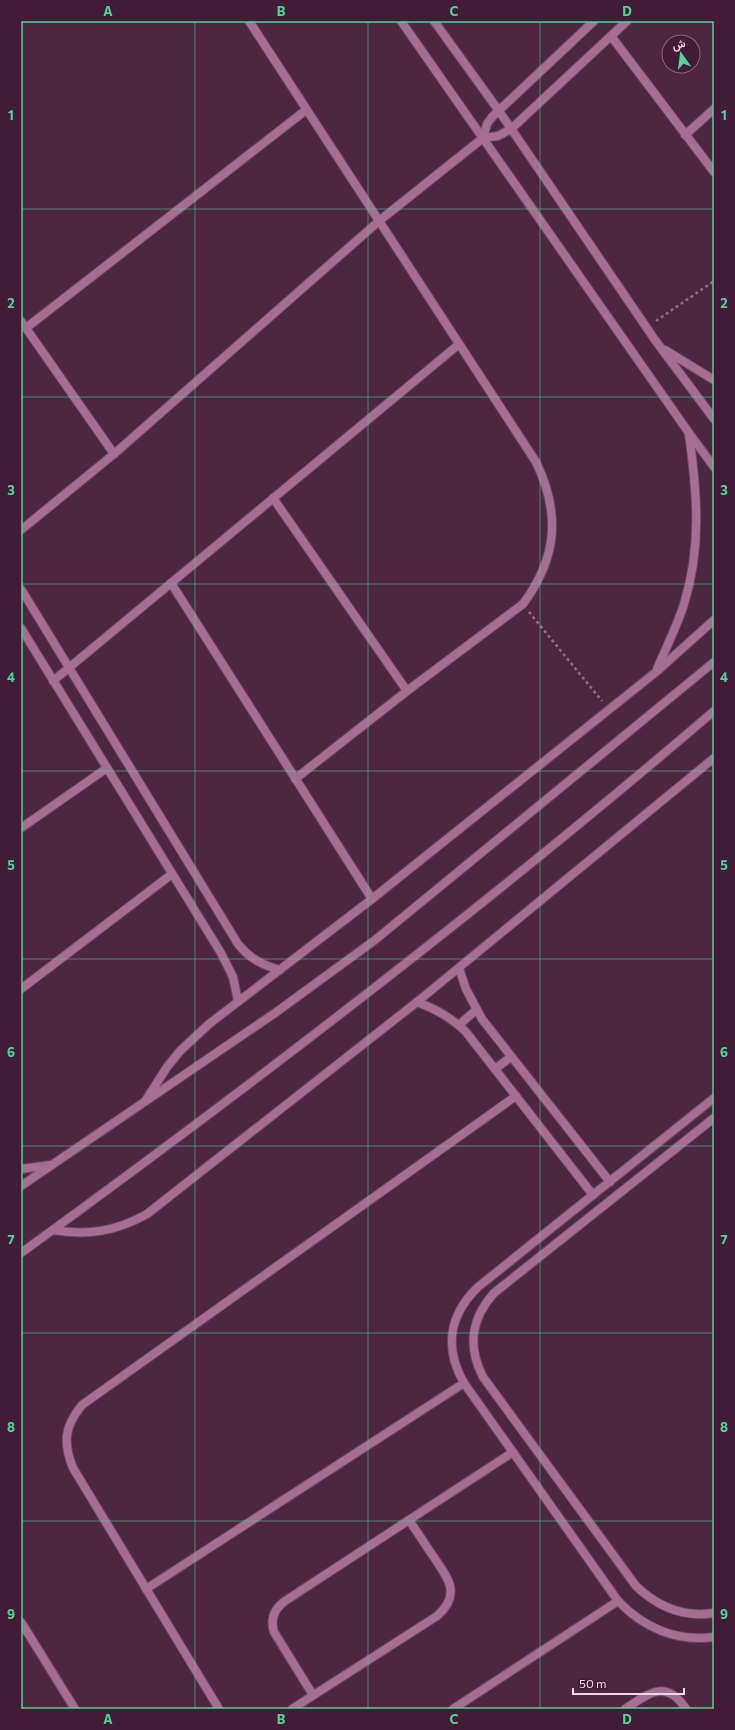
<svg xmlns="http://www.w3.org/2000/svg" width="735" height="1730" viewBox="0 0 735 1730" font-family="Commissioner,Vazirmatn,sans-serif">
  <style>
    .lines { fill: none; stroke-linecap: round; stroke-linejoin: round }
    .minor-casing { stroke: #6b465e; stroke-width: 10 }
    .tertiary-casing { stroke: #6b465e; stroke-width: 10 }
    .path { stroke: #906e84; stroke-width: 2.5; stroke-dasharray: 3 3; stroke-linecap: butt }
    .minor { stroke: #a76e93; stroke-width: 8 }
    .tertiary { stroke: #a76e93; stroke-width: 8 }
    .grid { fill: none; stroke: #4fd399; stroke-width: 1; stroke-opacity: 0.55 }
    .neatline { fill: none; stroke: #4fd399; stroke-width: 1.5 }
    .grid-label { font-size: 13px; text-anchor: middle; font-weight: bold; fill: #4fd399 }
  </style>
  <rect width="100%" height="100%" fill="#4d2640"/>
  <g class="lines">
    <defs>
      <g id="minor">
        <path d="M 249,21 L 536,462 C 561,514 557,558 523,604 L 407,691 L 295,779"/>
        <polyline points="401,21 689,433 714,467"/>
        <polyline points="434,21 499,111 655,340 714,419"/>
        <polyline points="611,36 714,172"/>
        <polyline points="685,135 714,109"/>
        <polyline points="483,138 498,136 511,129 627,21"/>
        <polyline points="21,321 114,454"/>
        <polyline points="26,328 306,110"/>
        <polyline points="665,350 714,380"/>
        <polyline points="273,498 407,691"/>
        <polyline points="21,530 114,454 379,221 483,138 487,124 492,117 594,21"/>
        <polyline points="171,583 372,899"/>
        <path d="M 21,589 L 238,944 C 249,958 262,965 280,970"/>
        <polyline points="21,628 221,953 233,977 238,1001"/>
        <path d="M 657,669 C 666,648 677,626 684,604 C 702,546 697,493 689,434"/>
        <polyline points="53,681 458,345"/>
        <polyline points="21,828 107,768"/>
        <polyline points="459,968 466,989 482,1019 610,1182"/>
        <polyline points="21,989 172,874"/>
        <path d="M 417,1002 C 436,1009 452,1018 466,1032 L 593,1195"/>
        <polyline points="459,1025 476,1010"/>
        <polyline points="495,1069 511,1057"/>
        <path d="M 714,1098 L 478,1287 C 449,1315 444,1348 464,1383 L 618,1601 C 644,1628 677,1642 714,1637"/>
        <polyline points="146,1100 167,1067 180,1051 209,1024 372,899 656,672 714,620"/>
        <path d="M 714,1118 L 494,1293 C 471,1319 467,1346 483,1377 L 636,1586 C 658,1607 683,1618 714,1613"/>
        <polyline points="21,1169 51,1165"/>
        <path d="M 53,1230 C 88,1236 117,1231 147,1214 L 417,1002 L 714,758"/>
        <polyline points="146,1589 464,1383"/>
        <path d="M 313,1695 L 274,1632 C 270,1619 274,1609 285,1601 L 513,1452"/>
        <path d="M 219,1709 L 73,1468 C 63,1443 64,1427 82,1405 L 516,1096"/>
        <path d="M 292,1709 L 437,1616 C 462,1594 448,1578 433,1556 C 425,1544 417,1532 409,1520"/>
        <polyline points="453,1709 618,1601"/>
        <path d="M 625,1709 C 648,1694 666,1678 686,1709"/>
      </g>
      <g id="tertiary">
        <polyline points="21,1186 275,1013 375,940 714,662"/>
        <path d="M 21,1253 C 258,1081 491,902 714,711"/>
        <polyline points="21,1622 75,1709"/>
      </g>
    </defs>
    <!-- minor casing -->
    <use href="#minor" class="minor-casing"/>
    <!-- tertiary casing -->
    <use href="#tertiary" class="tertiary-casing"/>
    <!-- path -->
    <g class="path">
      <polyline points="656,321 714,281"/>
      <polyline points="529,612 602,701"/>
    </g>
    <!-- minor -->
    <use href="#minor" class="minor"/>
    <!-- tertiary -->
    <use href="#tertiary" class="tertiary"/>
  </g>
  <!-- grid -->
  <path class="grid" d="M 195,21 L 195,1709M 368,21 L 368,1709M 540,21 L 540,1709M 21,209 L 714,209M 21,397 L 714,397M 21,584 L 714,584M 21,771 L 714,771M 21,959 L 714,959M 21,1146 L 714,1146M 21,1333 L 714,1333M 21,1521 L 714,1521"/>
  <!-- border -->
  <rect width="735" height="1730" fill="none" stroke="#421c36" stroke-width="44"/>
  <!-- north arrow -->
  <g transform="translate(681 54) rotate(346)"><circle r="19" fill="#421c36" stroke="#88677d"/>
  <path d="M0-3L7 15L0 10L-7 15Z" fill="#4fd399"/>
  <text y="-6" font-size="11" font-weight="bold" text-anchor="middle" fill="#f2d8e8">ش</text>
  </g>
  <!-- scale -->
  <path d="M573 1688v6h111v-6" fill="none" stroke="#f2d8e8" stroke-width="2"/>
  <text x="579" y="1688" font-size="12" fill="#f2d8e8" stroke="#421c36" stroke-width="3" paint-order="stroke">50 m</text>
  <rect x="22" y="22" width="691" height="1686" class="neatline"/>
  <g class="grid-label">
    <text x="108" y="16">A</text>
    <text x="281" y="16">B</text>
    <text x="454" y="16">C</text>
    <text x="627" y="16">D</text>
    <text x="11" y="120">1</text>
    <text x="724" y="120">1</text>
    <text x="11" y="308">2</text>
    <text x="724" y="308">2</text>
    <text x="11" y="495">3</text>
    <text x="724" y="495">3</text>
    <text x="11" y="682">4</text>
    <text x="724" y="682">4</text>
    <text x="11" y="870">5</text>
    <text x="724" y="870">5</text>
    <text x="11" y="1057">6</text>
    <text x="724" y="1057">6</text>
    <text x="11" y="1244">7</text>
    <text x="724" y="1244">7</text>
    <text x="11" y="1432">8</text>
    <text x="724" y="1432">8</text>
    <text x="11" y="1619">9</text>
    <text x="724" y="1619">9</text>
    <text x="108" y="1724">A</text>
    <text x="281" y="1724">B</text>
    <text x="454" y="1724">C</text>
    <text x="627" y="1724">D</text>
  </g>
</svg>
